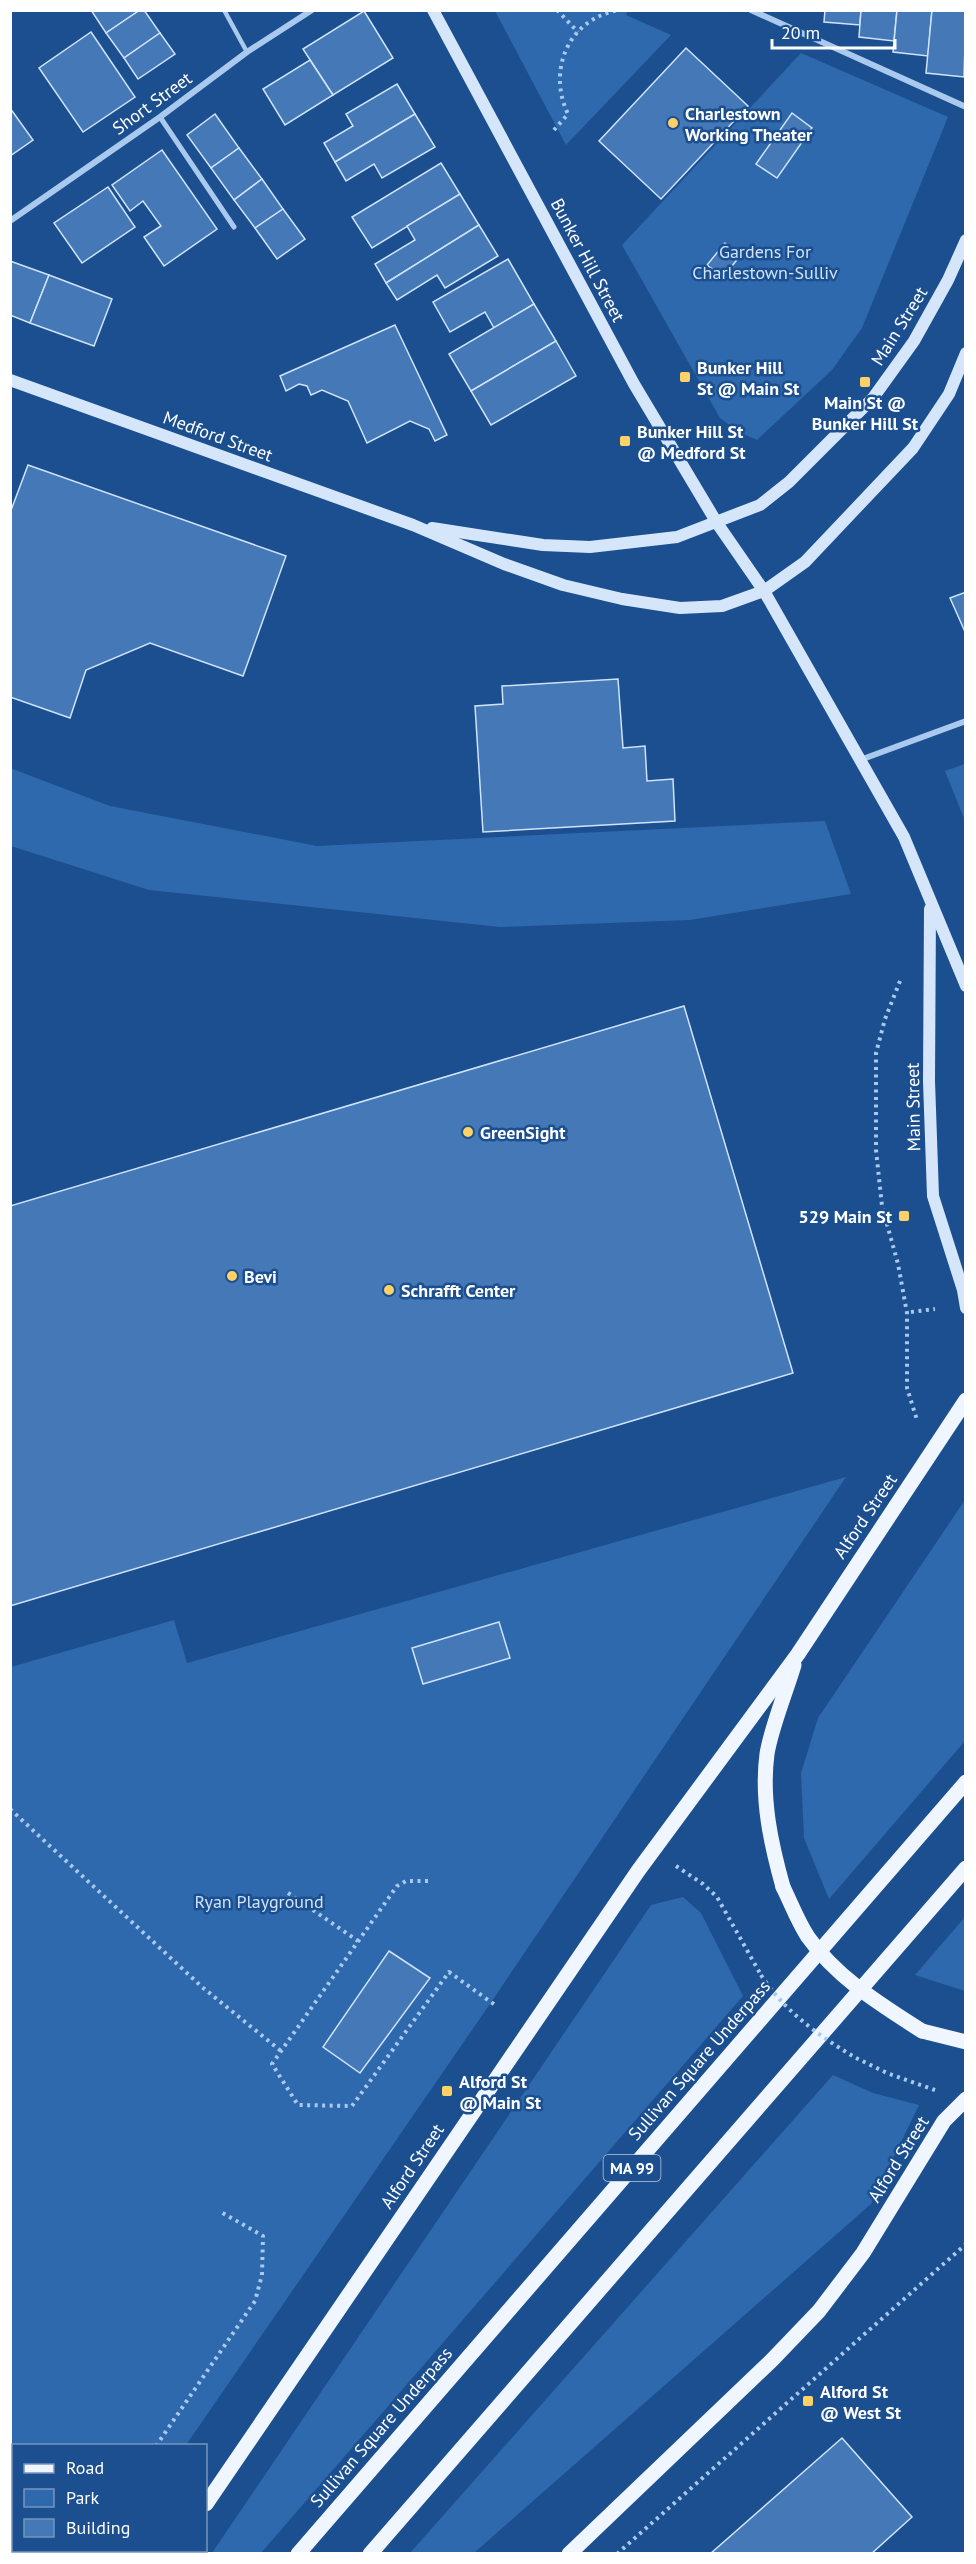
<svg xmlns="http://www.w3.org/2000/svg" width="976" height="2564" viewBox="0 0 976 2564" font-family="'PT Sans',sans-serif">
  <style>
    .green { fill: #2e69ad }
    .building { fill: #4478b7; stroke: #cfe3fa; stroke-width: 1.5 }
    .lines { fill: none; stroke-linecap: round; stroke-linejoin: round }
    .path { stroke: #a9c9ee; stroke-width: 4; stroke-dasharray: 3 4.5; stroke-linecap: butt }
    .service { stroke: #a9c9ee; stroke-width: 4.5 }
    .pedestrian { stroke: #a9c9ee; stroke-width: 5 }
    .minor { stroke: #a9c9ee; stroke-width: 6 }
    .secondary { stroke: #d6e6fa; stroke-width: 12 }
    .primary { stroke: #f0f6ff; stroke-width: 15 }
    .path-bridge { stroke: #a9c9ee; stroke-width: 4; stroke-dasharray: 3 4.5; stroke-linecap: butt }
    .primary-bridge { stroke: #f0f6ff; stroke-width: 15 }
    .poi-dot { fill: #ffd166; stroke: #1b4f8f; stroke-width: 2 }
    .labels { text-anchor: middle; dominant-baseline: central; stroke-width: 5; stroke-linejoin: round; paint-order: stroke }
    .shield { fill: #1b4f8f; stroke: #bbcadd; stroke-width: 1.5 }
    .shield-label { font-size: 16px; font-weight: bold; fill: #fff }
    .street-label { font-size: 18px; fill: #fff; stroke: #1b4f8f }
    .poi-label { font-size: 18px; font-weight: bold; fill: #fff; stroke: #1b4f8f; text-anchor: start }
    .park-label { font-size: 18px; fill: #cfe3fa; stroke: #1b4f8f }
  </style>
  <rect width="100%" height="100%" fill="#1b4f8f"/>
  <!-- green -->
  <g class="green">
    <polygon points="495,11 628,11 626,15 671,35 566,145"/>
    <polygon points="801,53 948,117 862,328 832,370 757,440 737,431 720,418 622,245"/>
    <polygon points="965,764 966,764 965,821 945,771"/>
    <polygon points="10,768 110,806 317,846 825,821 851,894 690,920 500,927 149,890 11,846"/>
    <polygon points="846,1477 492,2001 186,2445 14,2446 14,2550 114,2551 112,2553 11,2554 11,1667 174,1620 187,1663"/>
    <polygon points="965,1500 965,1741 829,1899 804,1838 801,1773 818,1718"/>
    <polygon points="683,1897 701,1913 743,1996 261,2553 212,2553 651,1905"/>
    <polygon points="965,1917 965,1991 915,1975"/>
    <polygon points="833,2075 873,2093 919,2105 871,2204 474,2553 410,2553"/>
  </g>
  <!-- building -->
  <g class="building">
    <polygon points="91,10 140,10 106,33"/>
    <polygon points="140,10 144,10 160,33 124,58 106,33"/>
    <polygon points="825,10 861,10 860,25 824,22"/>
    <polygon points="861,10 897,10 894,41 859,37"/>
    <polygon points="897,10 932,10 928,56 893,52"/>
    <polygon points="932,10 966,10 964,77 926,73"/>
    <polygon points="364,11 393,58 333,95 303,49"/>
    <polygon points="91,32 135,97 83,132 39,68"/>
    <polygon points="160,33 175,54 138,79 124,58"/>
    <polygon points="686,48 748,106 661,199 599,141"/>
    <polygon points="310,60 333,95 285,125 263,89"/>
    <polygon points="397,84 415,114 335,162 324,143 353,126 346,114"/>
    <polygon points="10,108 33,140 10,156"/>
    <polygon points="792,113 812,128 777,178 756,164"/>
    <polygon points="215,114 239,148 211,168 187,135"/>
    <polygon points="415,114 435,147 382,178 374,164 346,181 335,162"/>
    <polygon points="239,148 262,179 234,200 211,168"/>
    <polygon points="162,150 217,229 164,266 144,237 161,226 143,201 130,211 112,185"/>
    <polygon points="441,163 460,194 372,248 352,217"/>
    <polygon points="262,179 283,209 255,228 234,200"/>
    <polygon points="108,187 135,227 82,263 54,223"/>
    <polygon points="460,194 479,225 386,283 375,264 415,240 407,226"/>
    <polygon points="283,209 305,239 277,259 255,228"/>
    <polygon points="479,225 498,256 445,288 437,275 397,300 386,283"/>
    <polygon points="725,243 740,256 723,277 707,265"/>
    <polygon points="508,259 534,304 494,328 485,312 450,332 433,302"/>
    <polygon points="10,261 49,275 30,323 10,315"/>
    <polygon points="49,275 112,299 94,346 30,323"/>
    <polygon points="534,304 556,341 471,391 449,354"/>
    <polygon points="395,325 447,435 435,441 429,429 410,421 367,443 348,401 322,390 311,395 307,386 299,384 286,391 280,376"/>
    <polygon points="556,341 576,376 491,425 471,391"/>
    <polygon points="28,465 286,556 243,676 150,643 86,670 70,718 10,697 10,513"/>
    <polygon points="966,592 966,634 950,598"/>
    <polygon points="618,679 623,748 645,746 647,781 673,779 675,821 483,832 475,706 503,704 502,686"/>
    <polygon points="684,1006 793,1373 10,1606 10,1206"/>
    <polygon points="499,1622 510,1658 423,1684 412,1648"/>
    <polygon points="389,1951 430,1978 360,2073 323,2047"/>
    <polygon points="842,2438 912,2517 871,2554 710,2554"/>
  </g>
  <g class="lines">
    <!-- path -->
    <g class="path">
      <polyline points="557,10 578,32"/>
      <path d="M 554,130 L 568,114 C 547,70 568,19 619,10"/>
      <polyline points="900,981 885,1019 876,1053 876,1150 882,1206 898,1264 907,1313 907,1388 917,1420"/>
      <polyline points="911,1312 935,1309"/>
      <polyline points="10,1809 202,1987 281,2051"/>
      <polyline points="676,1866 703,1884 717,1897 761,1975"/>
      <polyline points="428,1881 406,1881 397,1886 272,2064 298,2105 352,2106 449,1972 495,2005"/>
      <polyline points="288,1893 358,1941"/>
      <polyline points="856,2058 887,2073 935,2090"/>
      <polyline points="156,2446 255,2301 262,2275 263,2236 221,2212"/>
      <polyline points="82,2554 84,2550"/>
      <polyline points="617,2554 966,2244"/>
    </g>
    <!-- service -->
    <polyline class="service" points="224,10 247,52"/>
    <!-- pedestrian -->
    <polyline class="pedestrian" points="160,117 234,227"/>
    <!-- minor -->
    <g class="minor">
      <polyline points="751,10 966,107"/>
      <polyline points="10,221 160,117 247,52 312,10"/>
      <polyline points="860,760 966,721"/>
    </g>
    <!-- secondary -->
    <g class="secondary">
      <polyline points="433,10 634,384 717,523 764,591 904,837 966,986"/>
      <polyline points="10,380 413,525 504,564 563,585 622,599 680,608 722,606 764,591 805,562 913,448 949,394 966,353"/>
      <polyline points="432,528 543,545 590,547 677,537 760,505 789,482 873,398 914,341 948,280 966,240"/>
      <polyline points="930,909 929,1081 933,1196 963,1290 966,1308"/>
    </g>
    <!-- primary -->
    <g class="primary">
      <path d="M 783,1887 C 771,1844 761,1799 767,1754 C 771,1728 786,1692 794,1665"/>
      <polyline points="922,2031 966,2042"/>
      <polyline points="206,2504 638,1871 798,1654 966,1400"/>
      <polyline points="172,2554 174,2550"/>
      <polyline points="298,2554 966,1782"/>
      <polyline points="370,2554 966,1868"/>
      <polyline points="569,2554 772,2360 819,2311 863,2253 944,2121 966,2099"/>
    </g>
    <!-- path-bridge -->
    <path class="path-bridge" d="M 761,1975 C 784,2011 819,2036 856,2058"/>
    <!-- primary-bridge -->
    <path class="primary-bridge" d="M 783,1887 C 791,1903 798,1922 808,1937 C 837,1978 880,2004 922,2031"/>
  </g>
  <!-- markers -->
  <g class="poi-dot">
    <circle cx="673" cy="123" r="6"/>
    <rect x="679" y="371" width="12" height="12" rx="3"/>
    <rect x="859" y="376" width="12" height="12" rx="3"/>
    <rect x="619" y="435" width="12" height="12" rx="3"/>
    <circle cx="468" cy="1132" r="6"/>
    <rect x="898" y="1210" width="12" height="12" rx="3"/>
    <circle cx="232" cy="1276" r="6"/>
    <circle cx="389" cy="1290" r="6"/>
    <rect x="441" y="2085" width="12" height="12" rx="3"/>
    <rect x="802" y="2395" width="12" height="12" rx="3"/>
  </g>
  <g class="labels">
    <!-- shield labels -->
    <rect class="shield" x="603.5" y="2155" width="57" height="26" rx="4.5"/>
    <g class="shield-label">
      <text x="632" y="2168">MA 99</text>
    </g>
    <!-- street labels -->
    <g class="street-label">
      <text transform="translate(152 103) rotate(-36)">Short Street</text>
      <text transform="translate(588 260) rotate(62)">Bunker Hill Street</text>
      <text transform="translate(899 326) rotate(-58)">Main Street</text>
      <text transform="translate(218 436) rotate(20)">Medford Street</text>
      <text transform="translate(913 1107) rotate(-91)">Main Street</text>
      <text transform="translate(865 1516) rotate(-56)">Alford Street</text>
      <text transform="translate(699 2060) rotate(-49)">Sullivan Square Underpass</text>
      <text transform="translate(898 2159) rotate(-58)">Alford Street</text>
      <text transform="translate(412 2166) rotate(-56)">Alford Street</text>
      <text transform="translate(381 2427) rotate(-49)">Sullivan Square Underpass</text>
    </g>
    <!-- poi labels -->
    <g class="poi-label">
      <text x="685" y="113">Charlestown<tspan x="685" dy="21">Working Theater</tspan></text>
      <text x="697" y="367">Bunker Hill<tspan x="697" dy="21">St @ Main St</tspan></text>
      <text x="865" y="402" text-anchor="middle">Main St @<tspan x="865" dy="21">Bunker Hill St</tspan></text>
      <text x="637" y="431">Bunker Hill St<tspan x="637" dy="21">@ Medford St</tspan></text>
      <text x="480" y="1132">GreenSight</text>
      <text x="892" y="1216" text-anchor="end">529 Main St</text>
      <text x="244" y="1276">Bevi</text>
      <text x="401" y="1290">Schrafft Center</text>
      <text x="459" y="2081">Alford St<tspan x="459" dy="21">@ Main St</tspan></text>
      <text x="820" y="2391">Alford St<tspan x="820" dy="21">@ West St</tspan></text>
    </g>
    <!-- park labels -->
    <g class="park-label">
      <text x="765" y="251">Gardens For<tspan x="765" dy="21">Charlestown-Sulliv</tspan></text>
      <text x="259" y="1901">Ryan Playground</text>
    </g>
  </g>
  <!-- border -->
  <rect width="976" height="2564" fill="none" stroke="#ffffff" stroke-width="24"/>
  <!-- legend -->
  <rect x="12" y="2444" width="195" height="108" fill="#1b4f8f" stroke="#7695bc" stroke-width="1.5"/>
  <rect x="24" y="2464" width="30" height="9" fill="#f0f6ff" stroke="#7695bc" stroke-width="1.5"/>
  <text x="66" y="2474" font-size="18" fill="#ffffff">Road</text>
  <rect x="24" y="2489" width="30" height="18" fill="#2e69ad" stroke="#7695bc" stroke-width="1.5"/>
  <text x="66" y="2504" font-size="18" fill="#ffffff">Park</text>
  <rect x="24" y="2519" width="30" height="18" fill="#4478b7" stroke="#7695bc" stroke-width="1.5"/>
  <text x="66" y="2534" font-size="18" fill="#ffffff">Building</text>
  <!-- scale -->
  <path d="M772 39v9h123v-9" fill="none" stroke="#ffffff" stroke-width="3"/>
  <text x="781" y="39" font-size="18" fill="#ffffff" stroke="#1b4f8f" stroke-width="4.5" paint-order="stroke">20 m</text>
</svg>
